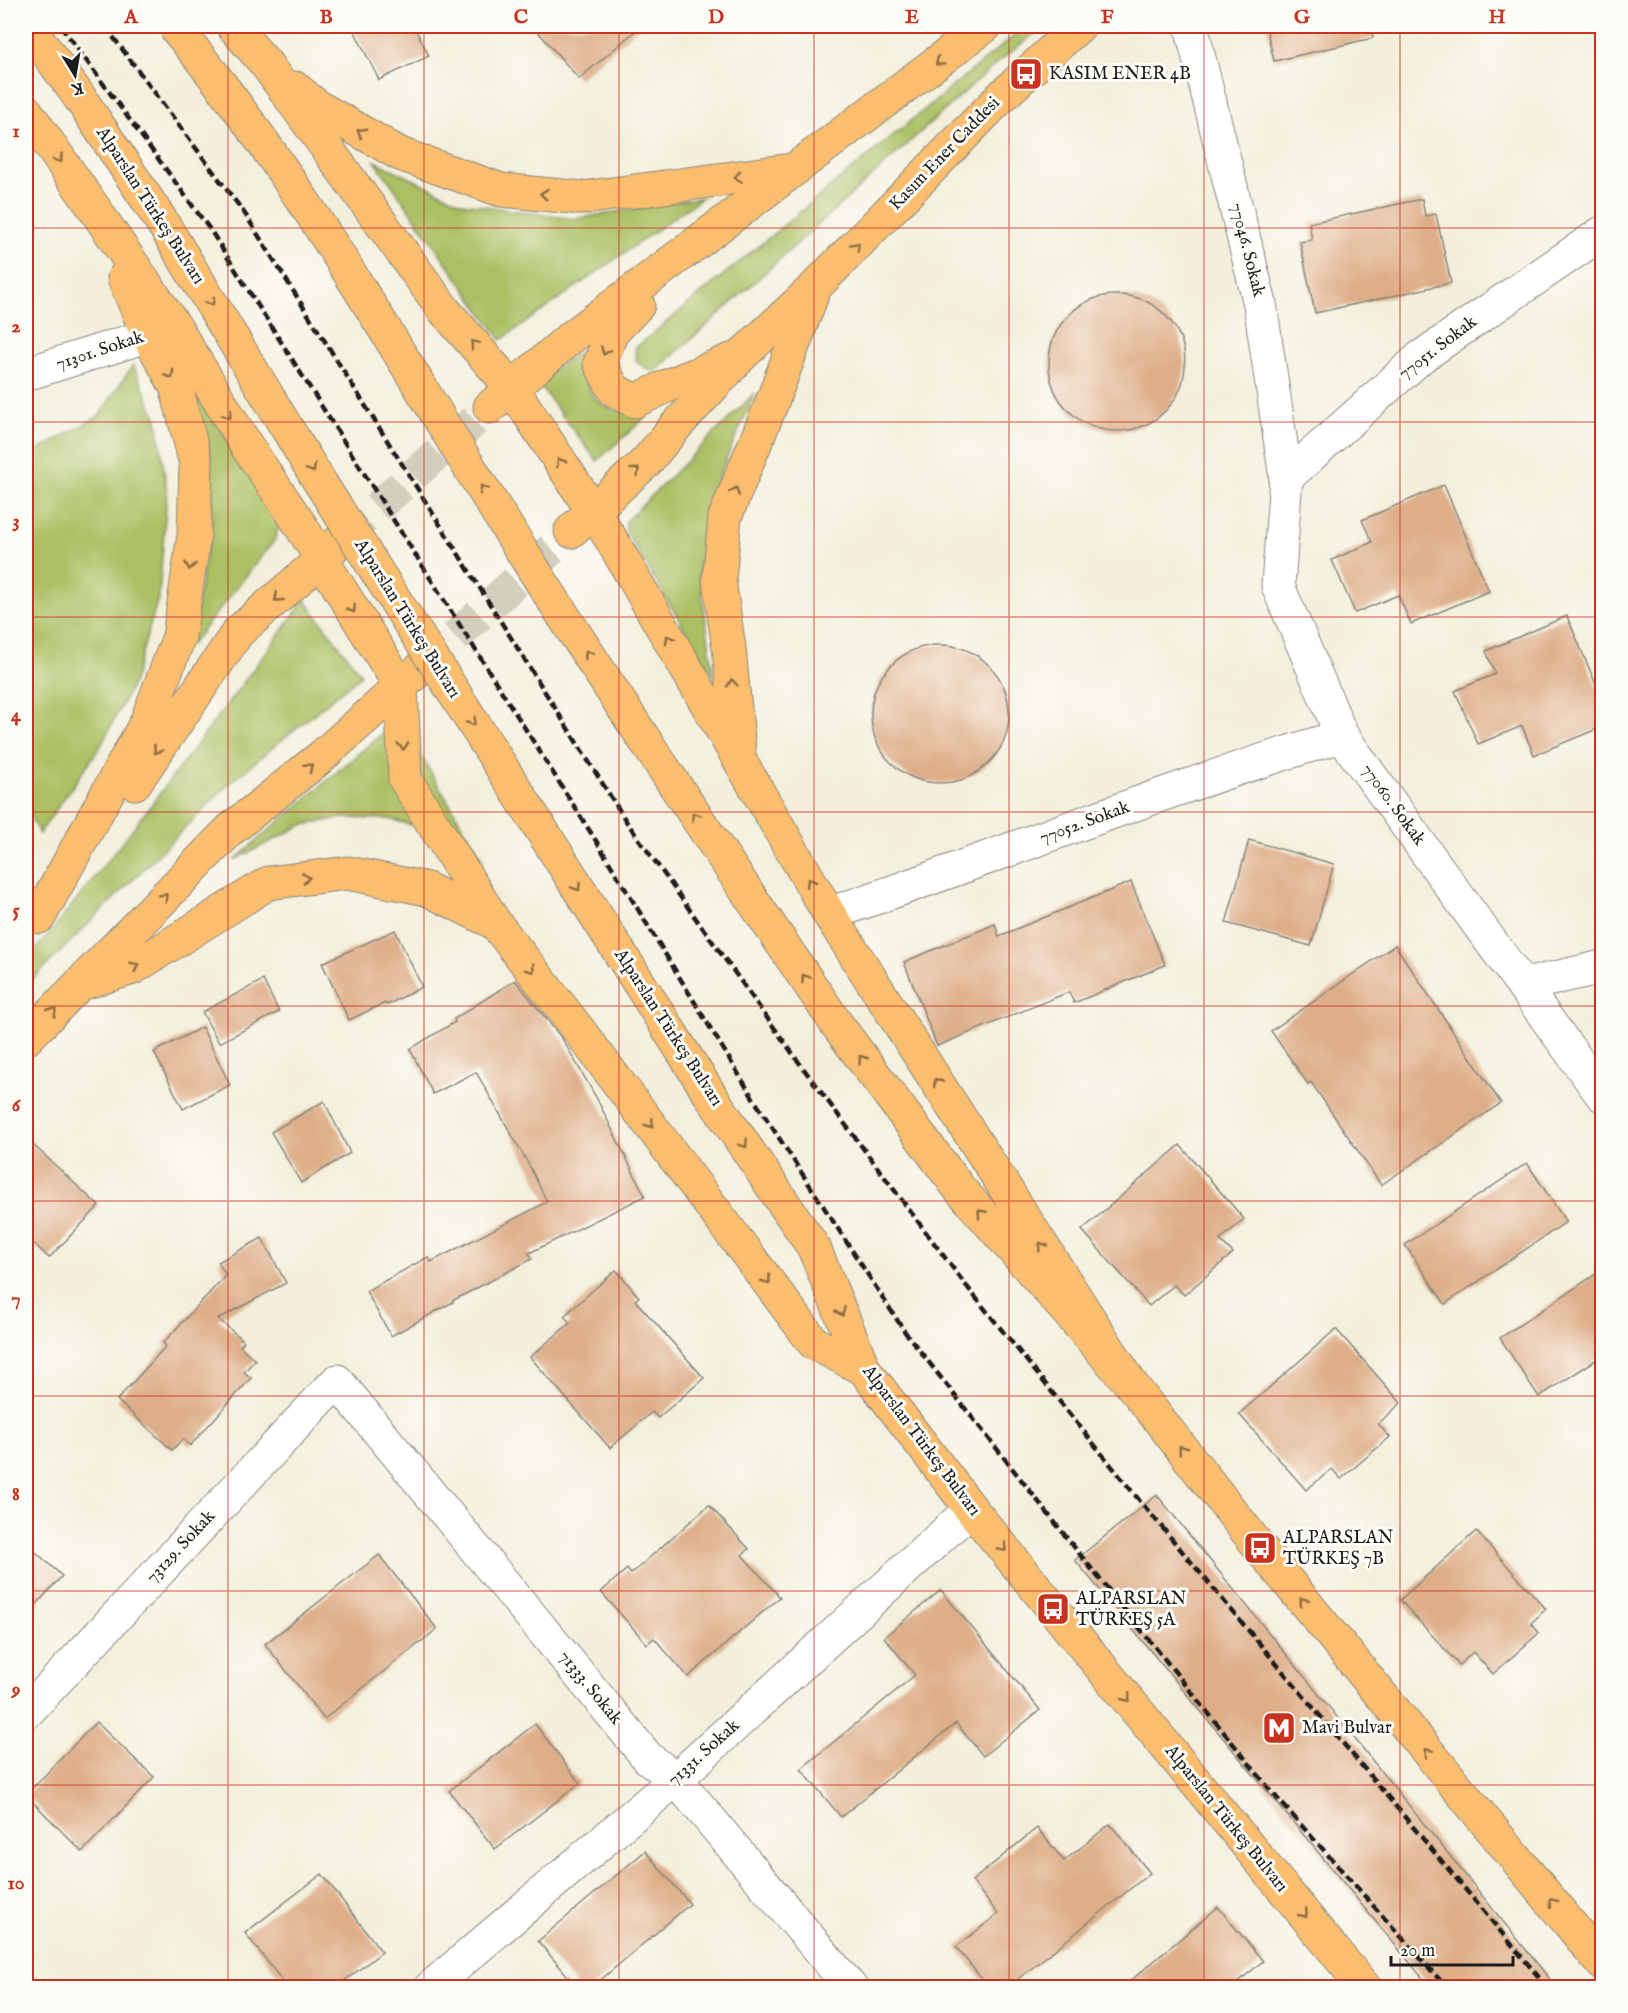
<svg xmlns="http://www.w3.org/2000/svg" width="1628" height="2013" viewBox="0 0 1628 2013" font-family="'IM FELL English',serif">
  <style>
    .green { fill: #abc064; stroke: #646e40; stroke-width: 1.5 }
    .building { fill: #deae88 }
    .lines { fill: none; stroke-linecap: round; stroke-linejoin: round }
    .major-tunnel { stroke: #d3cfbf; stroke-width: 33; stroke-dasharray: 33 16; stroke-linecap: butt }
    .minor-casing { stroke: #88867c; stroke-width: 35 }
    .major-casing { stroke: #88867c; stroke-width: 35 }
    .highway-casing { stroke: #88867c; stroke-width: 35 }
    .minor { stroke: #fff; stroke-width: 33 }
    .major { stroke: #fbbd6e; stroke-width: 33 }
    .highway { stroke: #fbbd6e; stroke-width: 33 }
    .rail { stroke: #1c1c1c; stroke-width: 4.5; stroke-dasharray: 9 4.5; stroke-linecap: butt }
    .highway-bridge-casing { stroke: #88867c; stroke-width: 35; stroke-linecap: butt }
    .highway-bridge { stroke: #fbbd6e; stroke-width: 33 }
    .oneway { stroke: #8c6c45 }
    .grid { fill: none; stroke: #c8321e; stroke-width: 1.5; stroke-opacity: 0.55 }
    .labels { text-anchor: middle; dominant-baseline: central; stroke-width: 6; stroke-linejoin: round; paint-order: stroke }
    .poi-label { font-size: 18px; fill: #1c1c1c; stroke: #fdfcf7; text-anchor: start }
    .street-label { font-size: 18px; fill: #1c1c1c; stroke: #fdfcf7 }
    .neatline { fill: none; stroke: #c8321e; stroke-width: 2 }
    .grid-label { font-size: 20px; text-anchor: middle; font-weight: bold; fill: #c8321e }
  </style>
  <rect width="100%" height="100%" fill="#fdfcf7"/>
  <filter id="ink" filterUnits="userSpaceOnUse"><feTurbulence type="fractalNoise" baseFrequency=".0167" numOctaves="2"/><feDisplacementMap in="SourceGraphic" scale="12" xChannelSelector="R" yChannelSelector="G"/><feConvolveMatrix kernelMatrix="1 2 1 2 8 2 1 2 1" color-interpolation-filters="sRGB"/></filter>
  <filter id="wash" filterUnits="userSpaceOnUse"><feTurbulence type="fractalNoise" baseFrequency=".008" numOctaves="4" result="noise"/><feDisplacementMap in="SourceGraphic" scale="24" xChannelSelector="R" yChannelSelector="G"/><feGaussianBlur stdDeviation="1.35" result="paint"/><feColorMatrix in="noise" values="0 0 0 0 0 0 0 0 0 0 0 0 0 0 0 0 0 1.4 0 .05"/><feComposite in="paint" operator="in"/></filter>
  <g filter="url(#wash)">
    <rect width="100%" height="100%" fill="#f3efdc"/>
    <!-- green -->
    <g class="green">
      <polygon points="1026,26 1044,26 998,62 655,372 649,370 637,362 635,348"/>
      <polygon points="375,161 462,203 575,219 703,197 501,340"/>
      <path d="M 594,342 C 575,396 595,410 647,416 L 597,461 L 536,381 Z"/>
      <polygon points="133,365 157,419 167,492 159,595 133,683 100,747 39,834 26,807 26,457 99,416"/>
      <polygon points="190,384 277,512 279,527 274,541 190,646 212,519 211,456"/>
      <polygon points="755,393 715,485 699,575 714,677 626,532 626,521"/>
      <path d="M 305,600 L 361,675 L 231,782 L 26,986 L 26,961 C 124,845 214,722 305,600 Z"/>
      <polygon points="399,730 409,736 483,860 436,832 390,819 342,818 302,825 233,861 385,731"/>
    </g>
    <g id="blocks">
      <!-- building -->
      <g class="building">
        <polygon points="352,26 414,26 429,56 379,80"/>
        <polygon points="533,26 641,26 579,79"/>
        <polygon points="1266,26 1371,26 1373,38 1274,61"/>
        <polygon points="1422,199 1425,216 1436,214 1451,283 1315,313 1300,242 1312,240 1309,223"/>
        <circle cx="1117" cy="363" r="68"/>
        <polygon points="1444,485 1489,591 1411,624 1398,595 1355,613 1332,560 1372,542 1362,520"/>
        <polygon points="1567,616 1602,699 1602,727 1534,755 1522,726 1478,744 1455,691 1495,674 1486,651"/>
        <circle cx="940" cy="714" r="69"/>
        <polygon points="1249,840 1334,864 1311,946 1226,923"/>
        <polygon points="1131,882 1165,965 1074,1003 1069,992 937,1046 904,962 995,924 999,936"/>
        <polygon points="395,930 422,987 387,1005 385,1003 349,1020 322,963"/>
        <polygon points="1395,945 1501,1103 1381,1185 1311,1082 1308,1084 1271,1031"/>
        <polygon points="263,980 279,1012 219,1043 202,1012"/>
        <polygon points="515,980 563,1040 597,1099 645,1196 529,1253 532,1259 452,1301 453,1302 391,1336 366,1291 428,1257 431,1262 547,1202 530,1167 476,1072 433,1094 410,1049 455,1022 454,1019"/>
        <polygon points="202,1027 230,1085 183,1109 154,1052"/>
        <polygon points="324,1101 350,1153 301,1183 271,1132"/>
        <polygon points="26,1138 99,1206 49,1258 26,1236"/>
        <polygon points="1180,1145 1244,1219 1220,1240 1233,1253 1184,1295 1174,1285 1149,1306 1082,1230"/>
        <polygon points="1527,1163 1566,1222 1445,1304 1405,1245"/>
        <polygon points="262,1238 286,1283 218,1319 244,1341 240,1346 255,1360 244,1372 251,1378 190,1446 183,1439 172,1450 117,1400 166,1346 163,1343 226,1275 218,1262"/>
        <polygon points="616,1270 639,1297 635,1300 704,1378 658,1418 652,1412 610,1448 530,1357 570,1323 564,1316"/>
        <polygon points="1602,1270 1602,1356 1539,1397 1500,1338"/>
        <polygon points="1336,1329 1401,1403 1378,1424 1390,1437 1341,1479 1332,1469 1306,1490 1239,1414"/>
        <polygon points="1157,1495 1557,1988 1431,1988 1075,1560"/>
        <polygon points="709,1505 749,1549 742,1555 780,1597 688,1677 654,1638 647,1644 601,1592 627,1569 631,1574"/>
        <polygon points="1476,1531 1546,1609 1531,1623 1539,1633 1493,1674 1473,1652 1459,1665 1400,1600"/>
        <polygon points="26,1543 62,1576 26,1616"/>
        <polygon points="379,1555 437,1629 324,1719 265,1644"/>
        <polygon points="941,1590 1040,1710 983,1756 956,1723 841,1817 801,1769 915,1675 884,1637"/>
        <polygon points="96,1722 154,1777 82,1852 26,1795"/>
        <polygon points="535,1724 580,1783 495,1849 449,1791"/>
        <polygon points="1110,1824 1150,1873 1007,1988 989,1988 956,1947 998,1914 972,1881 1037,1828 1064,1861"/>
        <polygon points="645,1851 690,1904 591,1988 578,1988 538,1941"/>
        <polygon points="322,1874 382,1952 335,1988 288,1988 245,1933"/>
        <polygon points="1218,1907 1263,1961 1231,1988 1122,1988"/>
      </g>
    </g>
  </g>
  <g filter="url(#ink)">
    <use href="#blocks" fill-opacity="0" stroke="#88867c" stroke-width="1.5"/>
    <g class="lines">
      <!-- major-tunnel -->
      <g class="major-tunnel">
        <polyline points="340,540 490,407"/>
        <polyline points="419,670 571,531"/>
      </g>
      <defs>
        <g id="minor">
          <polyline points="1191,26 1260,304 1286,478 1278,586 1342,736 1602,1095"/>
          <polyline points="26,374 175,327"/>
          <polyline points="1286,478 1421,357 1602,233"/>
          <path d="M 829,914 C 1000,856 1168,787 1342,736"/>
          <polyline points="1525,985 1602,967"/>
          <polyline points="26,1713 337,1381 648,1758 676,1779 851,1988"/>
          <polyline points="430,1988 676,1779 971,1509"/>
        </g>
        <g id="major">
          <polyline points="233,26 266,64 444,310 512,388 611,539 829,914 1131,1384 1260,1548 1602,1963"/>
          <polyline points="295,88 318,107 400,154 501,190 582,198 792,170"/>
          <polyline points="26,111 94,208 175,327 246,445 299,523 401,687 405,779 495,923"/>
          <polyline points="638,305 612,332 600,363 614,390 635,401 667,386 731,360"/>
          <polyline points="490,407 569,339 985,26"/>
          <polyline points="571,531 646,462 675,427 741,356 815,287 1003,95 1079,26"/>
          <polyline points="739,750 729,648 719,580 725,517 770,407 812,295"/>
          <polyline points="135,783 238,632 322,559 336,544"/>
          <polyline points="39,917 146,723 179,637 194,535 196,464 176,386 148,335 124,278"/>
          <polyline points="80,984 133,968 268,883 348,873 427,889 495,923 578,1029 814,1343 864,1369 971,1509 1365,1988"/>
          <polyline points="26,1039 230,830 321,757 419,670"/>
        </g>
        <g id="highway">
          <polyline points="838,1026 959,1188 1131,1384"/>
          <polyline points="711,1096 814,1248 864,1369"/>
        </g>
      </defs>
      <!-- minor casing -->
      <use href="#minor" class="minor-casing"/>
      <!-- major casing -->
      <use href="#major" class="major-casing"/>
      <!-- highway casing -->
      <use href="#highway" class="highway-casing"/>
      <!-- minor -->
      <use href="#minor" class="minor"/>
      <!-- major -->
      <use href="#major" class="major"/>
      <!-- highway -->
      <use href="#highway" class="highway"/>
      <!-- rail -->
      <g class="rail">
        <polyline points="61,26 211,231 598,844 755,1101 905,1332 1082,1557 1277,1798 1447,1988"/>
        <polyline points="105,26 245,214 626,821 803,1068 964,1283 1135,1495 1548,1988"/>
      </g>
      <defs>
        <g id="highway-bridge">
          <polyline points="28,26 80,98 162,222 316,476 711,1096"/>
          <path d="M 174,26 C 295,171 388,337 488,497 C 600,677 719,851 838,1026"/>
        </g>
      </defs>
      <!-- highway-bridge casing -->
      <use href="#highway-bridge" class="highway-bridge-casing"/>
      <!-- highway-bridge -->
      <use href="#highway-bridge" class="highway-bridge"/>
    </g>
    <!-- one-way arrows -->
    <defs><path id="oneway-chevron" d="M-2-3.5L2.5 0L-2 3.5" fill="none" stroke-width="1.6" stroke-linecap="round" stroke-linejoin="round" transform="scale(1.5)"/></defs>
    <g class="oneway">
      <use href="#oneway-chevron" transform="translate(939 62) rotate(143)"/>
      <use href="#oneway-chevron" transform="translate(361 132) rotate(-151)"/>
      <use href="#oneway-chevron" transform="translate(59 159) rotate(55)"/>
      <use href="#oneway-chevron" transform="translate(738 177) rotate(172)"/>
      <use href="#oneway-chevron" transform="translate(544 194) rotate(-174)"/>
      <use href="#oneway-chevron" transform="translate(856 246) rotate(-46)"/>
      <use href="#oneway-chevron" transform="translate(211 302) rotate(59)"/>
      <use href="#oneway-chevron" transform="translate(474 344) rotate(-131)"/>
      <use href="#oneway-chevron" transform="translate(605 351) rotate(111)"/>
      <use href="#oneway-chevron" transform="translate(170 375) rotate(61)"/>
      <use href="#oneway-chevron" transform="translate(228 415) rotate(59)"/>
      <use href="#oneway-chevron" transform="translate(560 462) rotate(-123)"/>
      <use href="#oneway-chevron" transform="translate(312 469) rotate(59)"/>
      <use href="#oneway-chevron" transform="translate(636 471) rotate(-42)"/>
      <use href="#oneway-chevron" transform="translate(483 489) rotate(-121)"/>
      <use href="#oneway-chevron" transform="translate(735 491) rotate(-69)"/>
      <use href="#oneway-chevron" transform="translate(190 566) rotate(99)"/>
      <use href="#oneway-chevron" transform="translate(278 598) rotate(139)"/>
      <use href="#oneway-chevron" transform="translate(352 609) rotate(58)"/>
      <use href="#oneway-chevron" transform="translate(669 639) rotate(-120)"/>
      <use href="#oneway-chevron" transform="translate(588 654) rotate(-123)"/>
      <use href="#oneway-chevron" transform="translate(732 683) rotate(-96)"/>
      <use href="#oneway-chevron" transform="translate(472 722) rotate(58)"/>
      <use href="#oneway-chevron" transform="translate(403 746) rotate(87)"/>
      <use href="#oneway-chevron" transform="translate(157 750) rotate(124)"/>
      <use href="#oneway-chevron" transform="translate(309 767) rotate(-39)"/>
      <use href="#oneway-chevron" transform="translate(695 816) rotate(-124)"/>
      <use href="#oneway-chevron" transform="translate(306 878) rotate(-8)"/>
      <use href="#oneway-chevron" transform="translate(810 882) rotate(-120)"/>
      <use href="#oneway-chevron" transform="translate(577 887) rotate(57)"/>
      <use href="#oneway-chevron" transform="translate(164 897) rotate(-46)"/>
      <use href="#oneway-chevron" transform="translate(135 966) rotate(-26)"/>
      <use href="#oneway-chevron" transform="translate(531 969) rotate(52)"/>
      <use href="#oneway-chevron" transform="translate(805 978) rotate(-124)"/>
      <use href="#oneway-chevron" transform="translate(53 1011) rotate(-45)"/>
      <use href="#oneway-chevron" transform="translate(862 1059) rotate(-127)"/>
      <use href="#oneway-chevron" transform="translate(937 1082) rotate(-123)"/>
      <use href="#oneway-chevron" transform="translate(650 1124) rotate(53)"/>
      <use href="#oneway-chevron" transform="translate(744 1144) rotate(56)"/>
      <use href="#oneway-chevron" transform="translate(981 1213) rotate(-131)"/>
      <use href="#oneway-chevron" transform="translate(1042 1246) rotate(-123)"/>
      <use href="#oneway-chevron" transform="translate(767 1280) rotate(53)"/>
      <use href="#oneway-chevron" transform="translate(841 1312) rotate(68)"/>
      <use href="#oneway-chevron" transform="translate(1182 1449) rotate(-128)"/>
      <use href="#oneway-chevron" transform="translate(1003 1548) rotate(50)"/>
      <use href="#oneway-chevron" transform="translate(1303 1601) rotate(-130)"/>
      <use href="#oneway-chevron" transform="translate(1127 1698) rotate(51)"/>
      <use href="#oneway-chevron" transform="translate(1428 1752) rotate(-130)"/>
      <use href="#oneway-chevron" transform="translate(1552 1902) rotate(-130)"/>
      <use href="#oneway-chevron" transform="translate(1304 1914) rotate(51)"/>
    </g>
  </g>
  <!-- grid -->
  <path class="grid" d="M 228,26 L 228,1988M 424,26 L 424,1988M 619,26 L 619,1988M 814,26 L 814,1988M 1009,26 L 1009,1988M 1204,26 L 1204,1988M 1400,26 L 1400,1988M 26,228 L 1602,228M 26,422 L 1602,422M 26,617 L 1602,617M 26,812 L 1602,812M 26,1006 L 1602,1006M 26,1201 L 1602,1201M 26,1396 L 1602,1396M 26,1591 L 1602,1591M 26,1785 L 1602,1785"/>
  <!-- icons -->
  <defs>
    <symbol id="bus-square" viewBox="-11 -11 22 22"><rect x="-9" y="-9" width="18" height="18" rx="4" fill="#c8321e" stroke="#fdfcf7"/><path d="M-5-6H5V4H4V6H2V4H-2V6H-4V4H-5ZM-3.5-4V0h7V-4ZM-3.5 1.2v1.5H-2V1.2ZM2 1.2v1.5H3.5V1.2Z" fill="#fff"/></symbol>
    <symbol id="metro-square" viewBox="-11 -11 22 22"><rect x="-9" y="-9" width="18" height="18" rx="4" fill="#c8321e" stroke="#fdfcf7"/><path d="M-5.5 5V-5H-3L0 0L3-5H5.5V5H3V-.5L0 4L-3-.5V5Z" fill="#fff"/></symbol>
  </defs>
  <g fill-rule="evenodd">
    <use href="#bus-square" x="1007" y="55" width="38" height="38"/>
    <use href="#bus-square" x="1241" y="1529" width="38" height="38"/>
    <use href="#bus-square" x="1034" y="1590" width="38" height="38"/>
    <use href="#metro-square" x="1260" y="1709" width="38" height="38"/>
  </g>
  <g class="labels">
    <!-- poi labels -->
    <g class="poi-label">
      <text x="1049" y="74">KASIM ENER 4B</text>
      <text x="1283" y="1538">ALPARSLAN<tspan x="1283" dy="21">TÜRKEŞ 7B</tspan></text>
      <text x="1076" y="1599">ALPARSLAN<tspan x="1076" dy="21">TÜRKEŞ 5A</tspan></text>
      <text x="1302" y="1728">Mavi Bulvar</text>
    </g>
    <!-- street labels -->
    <g class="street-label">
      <text transform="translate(945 154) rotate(-46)">Kasım Ener Caddesi</text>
      <text transform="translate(150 206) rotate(57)">Alparslan Türkeş Bulvarı</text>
      <text transform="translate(1247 250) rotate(76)">77046. Sokak</text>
      <text transform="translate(1438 348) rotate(-37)">77051. Sokak</text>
      <text transform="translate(100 351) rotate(-18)">71301. Sokak</text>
      <text transform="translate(407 619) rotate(58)">Alparslan Türkeş Bulvarı</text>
      <text transform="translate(1393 805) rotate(54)">77060. Sokak</text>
      <text transform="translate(1085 823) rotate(-20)">77052. Sokak</text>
      <text transform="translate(668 1028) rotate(57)">Alparslan Türkeş Bulvarı</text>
      <text transform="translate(921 1441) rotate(53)">Alparslan Türkeş Bulvarı</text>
      <text transform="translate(181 1547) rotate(-47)">73129. Sokak</text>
      <text transform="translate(590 1688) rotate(51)">71333. Sokak</text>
      <text transform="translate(704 1753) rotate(-42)">71331. Sokak</text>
      <text transform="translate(1226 1819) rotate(51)">Alparslan Türkeş Bulvarı</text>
    </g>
  </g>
  <!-- margin -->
  <rect width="1628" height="2013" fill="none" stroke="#fdfcf7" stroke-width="66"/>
  <!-- north arrow -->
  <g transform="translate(75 75) rotate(169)" stroke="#fdfcf7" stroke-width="4.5" paint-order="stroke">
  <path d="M0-4.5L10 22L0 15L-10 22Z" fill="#1c1c1c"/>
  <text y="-9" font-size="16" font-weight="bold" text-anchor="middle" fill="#1c1c1c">K</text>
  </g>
  <!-- scale -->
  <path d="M1391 1956v9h122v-9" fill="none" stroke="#1c1c1c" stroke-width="3"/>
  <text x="1400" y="1956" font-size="18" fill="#1c1c1c" stroke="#fdfcf7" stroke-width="4.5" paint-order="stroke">20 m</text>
  <rect x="33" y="33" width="1562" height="1947" class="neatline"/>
  <g class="grid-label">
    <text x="131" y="23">A</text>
    <text x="326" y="23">B</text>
    <text x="521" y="23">C</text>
    <text x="716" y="23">D</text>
    <text x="912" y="23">E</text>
    <text x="1107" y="23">F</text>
    <text x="1302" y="23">G</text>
    <text x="1497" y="23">H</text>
    <text x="16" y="137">1</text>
    <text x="16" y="332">2</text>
    <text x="16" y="527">3</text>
    <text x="16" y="721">4</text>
    <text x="16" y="916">5</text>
    <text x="16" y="1111">6</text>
    <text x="16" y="1305">7</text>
    <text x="16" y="1500">8</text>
    <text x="16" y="1695">9</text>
    <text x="16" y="1889">10</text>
  </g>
</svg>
